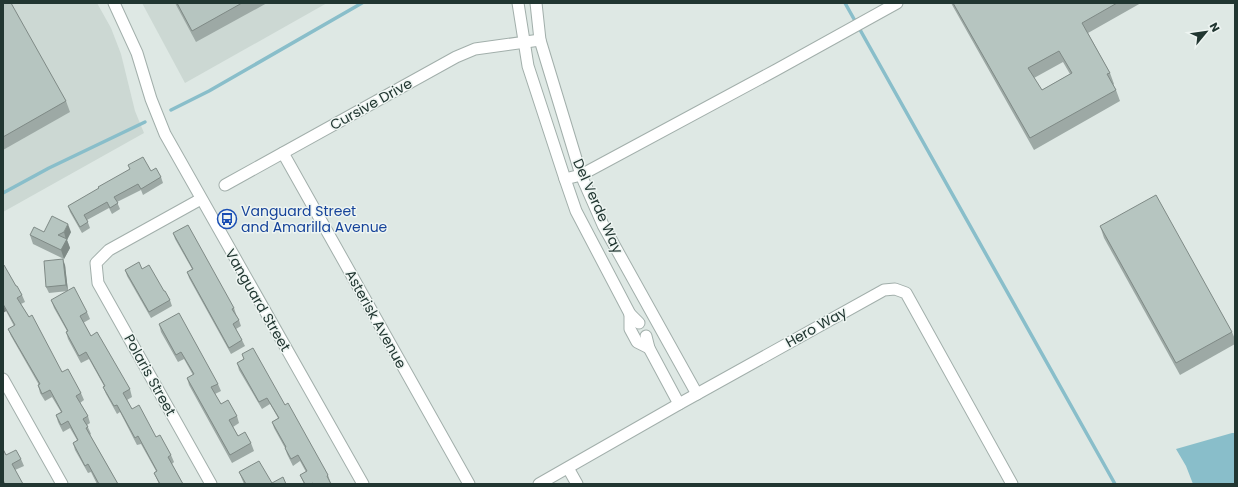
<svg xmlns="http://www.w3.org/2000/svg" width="1238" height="487" viewBox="0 0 1238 487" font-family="Poppins,sans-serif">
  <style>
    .built { fill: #ccd8d3 }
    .water { fill: #89beca }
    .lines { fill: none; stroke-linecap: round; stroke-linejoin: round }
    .stream { stroke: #89beca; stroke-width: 3.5 }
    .minor-casing { stroke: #a2afab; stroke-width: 13 }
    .minor { stroke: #fff; stroke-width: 11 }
    .wall { fill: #9da9a5; fill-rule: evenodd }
    .shaded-wall { fill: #7f8a86 }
    .building { fill: #b6c5c0; stroke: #7f8a86; fill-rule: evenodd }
    .labels { text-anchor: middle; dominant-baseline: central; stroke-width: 3; stroke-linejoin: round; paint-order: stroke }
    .street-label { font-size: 14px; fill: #213631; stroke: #eef5f2 }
    .transit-label { font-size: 14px; fill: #164399; stroke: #eef5f2; text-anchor: start }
  </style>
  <rect width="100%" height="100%" fill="#dee8e4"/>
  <!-- built -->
  <g class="built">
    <polygon points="3,3 97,3 111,28 121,54 135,111 144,133 3,212"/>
    <polygon points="142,3 327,3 185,83"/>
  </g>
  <!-- water -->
  <polygon class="water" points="1232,433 1235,433 1235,484 1193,484 1186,466 1176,449"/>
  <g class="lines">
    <!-- stream -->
    <g class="stream">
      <polyline points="845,3 1115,484"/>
      <polyline points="171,110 209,91 362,3"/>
      <polyline points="3,193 49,168 145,122"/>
    </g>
    <defs>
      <g id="minor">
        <polyline points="114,3 137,53 151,99 165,134 363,484"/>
        <polyline points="518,3 528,66 565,179 576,211 630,314 639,323"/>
        <polyline points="536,3 540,40 581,175 603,225 697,394"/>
        <polyline points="283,153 469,484"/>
        <polyline points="565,179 581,175 776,70 897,3"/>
        <polyline points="225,185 456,57 475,49 540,40"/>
        <polyline points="201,199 109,250 96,263 98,283 211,484"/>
        <polyline points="630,314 630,329 637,342 649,348"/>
        <polyline points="646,336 649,348 679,404"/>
        <polyline points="3,379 62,484"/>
        <polyline points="568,468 577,484"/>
        <polyline points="539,484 679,404 884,290 895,289 906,293 1012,484"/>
      </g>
    </defs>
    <!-- minor casing -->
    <use href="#minor" class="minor-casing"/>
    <!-- minor -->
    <use href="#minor" class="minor"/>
  </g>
  <!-- wall -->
  <g class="wall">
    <polygon points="3,3 66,101 70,112 3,150"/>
    <polygon points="175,3 267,3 196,42"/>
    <path d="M 951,3 L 1141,3 L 1088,33 L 1110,73 L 1114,84 L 1113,85 L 1116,90 L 1120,101 L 1034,150 ZM 1063,62 L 1070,74 L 1042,90 L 1034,78 Z"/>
    <polygon points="128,165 151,171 161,177 163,183 143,195 141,190 117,202 120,209 112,214 109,208 87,220 90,228 82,233 70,212 68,206 99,189 130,169"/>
    <polygon points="1100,226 1232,332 1235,339 1235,344 1180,375 1104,238"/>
    <polygon points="44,232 71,232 67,240 70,248 64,259 33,244 30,235"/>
    <polygon points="173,233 234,308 236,314 239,320 241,326 236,329 242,340 245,346 231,354 189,278 187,272 192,269 175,239"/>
    <polygon points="3,265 16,286 22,295 25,302 21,304 62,372 81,393 84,400 80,403 88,416 90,423 87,425 91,434 90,435 118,484 97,484 91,472 88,473 75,450 73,443 77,440 70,428 63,432 58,422 56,415 61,412 52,397 45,401 40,393 38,385 39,385 11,336 8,329 14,326 6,311 3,313"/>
    <polygon points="65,265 68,291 49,293 46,287"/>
    <polygon points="142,269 164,291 170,300 172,306 151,318 127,276 125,270"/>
    <polygon points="51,300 87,312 90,319 83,323 91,336 130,389 132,397 127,400 132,409 156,437 171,455 174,462 172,464 183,484 159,484 154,473 156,471 141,444 137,445 120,412 117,414 106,394 103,387 104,386 89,359 81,363 68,339 66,332 67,331 54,308"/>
    <polygon points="159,324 218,384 221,391 215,394 221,404 237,416 239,423 233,427 238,436 251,443 254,451 232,463 189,385 187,378 193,375 184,359 178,362 161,332"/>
    <polygon points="242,354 285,405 328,475 331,484 304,484 300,475 306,472 300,461 293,466 287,454 285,448 274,428 272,422 278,418 270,404 262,409 239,370 237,363 244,359"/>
    <polygon points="3,449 6,455 21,459 24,466 15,470 23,484 4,484 3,483"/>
    <polygon points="239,472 272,483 286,484 244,484"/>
  </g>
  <!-- shaded-wall -->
  <g class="shaded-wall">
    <polygon points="68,224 71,232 67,240 70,248 64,259 61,250 66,240 64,232"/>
    <polygon points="63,259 65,265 68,291 66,285"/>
    <polygon points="3,304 6,311 3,313"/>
  </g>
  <!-- building -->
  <g class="building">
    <polygon points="3,3 11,3 66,101 3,137"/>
    <polygon points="177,3 242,3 192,31"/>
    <path d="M 953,3 L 1117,3 L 1082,23 L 1110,73 L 1107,74 L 1116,90 L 1030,138 ZM 1059,51 L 1072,73 L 1042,90 L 1028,68 Z"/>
    <polygon points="143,157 151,171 156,168 161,177 141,189 138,184 114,197 118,203 110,208 107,202 84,215 88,222 80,227 68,206 99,188 98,187 130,169 128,165"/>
    <polygon points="1156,195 1232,332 1176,363 1100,226"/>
    <polygon points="52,216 68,224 64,232 58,235 67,239 61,250 30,235 34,227 44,232"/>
    <polygon points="188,225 234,308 232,309 239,320 233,324 242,340 229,348 187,272 193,269 173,233"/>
    <polygon points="63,259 66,285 46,287 44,261"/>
    <polygon points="139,262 142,269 149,265 164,291 165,291 170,300 149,312 125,270"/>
    <polygon points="3,265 4,265 16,286 17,286 22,295 17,298 29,317 32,315 62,372 68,369 81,393 76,396 88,416 83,419 88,427 86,428 118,484 99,484 88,464 85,466 73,443 78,440 68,421 61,425 56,415 62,412 50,390 42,394 38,385 40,384 8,329 15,325 3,304"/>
    <polygon points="74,287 87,312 80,316 91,336 97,332 130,389 123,393 132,409 139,405 156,437 160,435 171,455 168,457 183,484 160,484 154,473 157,471 138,436 135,438 117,405 114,406 103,387 105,386 86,352 79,356 66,332 68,331 51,300"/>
    <polygon points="179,313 218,384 211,387 221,404 228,400 237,416 229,420 238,436 245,432 251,443 230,455 187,378 194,374 181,352 176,355 159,324"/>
    <polygon points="253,348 285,405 288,403 328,475 327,476 331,484 313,484 313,483 311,484 305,484 300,475 307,471 298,455 291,459 285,448 286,447 272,422 279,418 267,398 259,402 237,363 244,359 242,354"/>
    <polygon points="3,449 6,455 16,450 21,459 12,464 23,484 5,484 3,480"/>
    <polygon points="259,461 272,483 283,477 286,484 246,484 239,472"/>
  </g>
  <!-- icons -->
  <defs>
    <symbol id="bus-ring" viewBox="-11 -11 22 22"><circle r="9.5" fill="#eef5f2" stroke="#1a4fb4" stroke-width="1.5"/><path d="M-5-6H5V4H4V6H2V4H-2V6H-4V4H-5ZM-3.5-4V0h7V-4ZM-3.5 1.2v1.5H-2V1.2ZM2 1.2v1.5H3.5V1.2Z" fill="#1a4fb4"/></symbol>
  </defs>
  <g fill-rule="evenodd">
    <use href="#bus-ring" x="216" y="208" width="22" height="22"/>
  </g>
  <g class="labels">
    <!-- street labels -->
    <g class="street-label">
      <text transform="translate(371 104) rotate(-29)">Cursive Drive</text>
      <text transform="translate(598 206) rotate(66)">Del Verde Way</text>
      <text transform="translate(258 300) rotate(60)">Vanguard Street</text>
      <text transform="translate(376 319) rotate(61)">Asterisk Avenue</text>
      <text transform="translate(816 327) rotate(-29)">Hero Way</text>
      <text transform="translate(150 375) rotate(61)">Polaris Street</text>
    </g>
    <!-- transit labels -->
    <g class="transit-label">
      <text x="241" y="211">Vanguard Street<tspan x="241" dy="16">and Amarilla Avenue</tspan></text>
    </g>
  </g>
  <!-- border -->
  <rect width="1238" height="487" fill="none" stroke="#213631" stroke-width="8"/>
  <!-- north arrow -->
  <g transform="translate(1206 32) rotate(61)" stroke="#eef5f2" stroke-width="3" paint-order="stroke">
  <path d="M0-3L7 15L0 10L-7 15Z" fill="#213631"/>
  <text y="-6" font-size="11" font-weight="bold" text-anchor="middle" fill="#213631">N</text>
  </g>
</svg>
